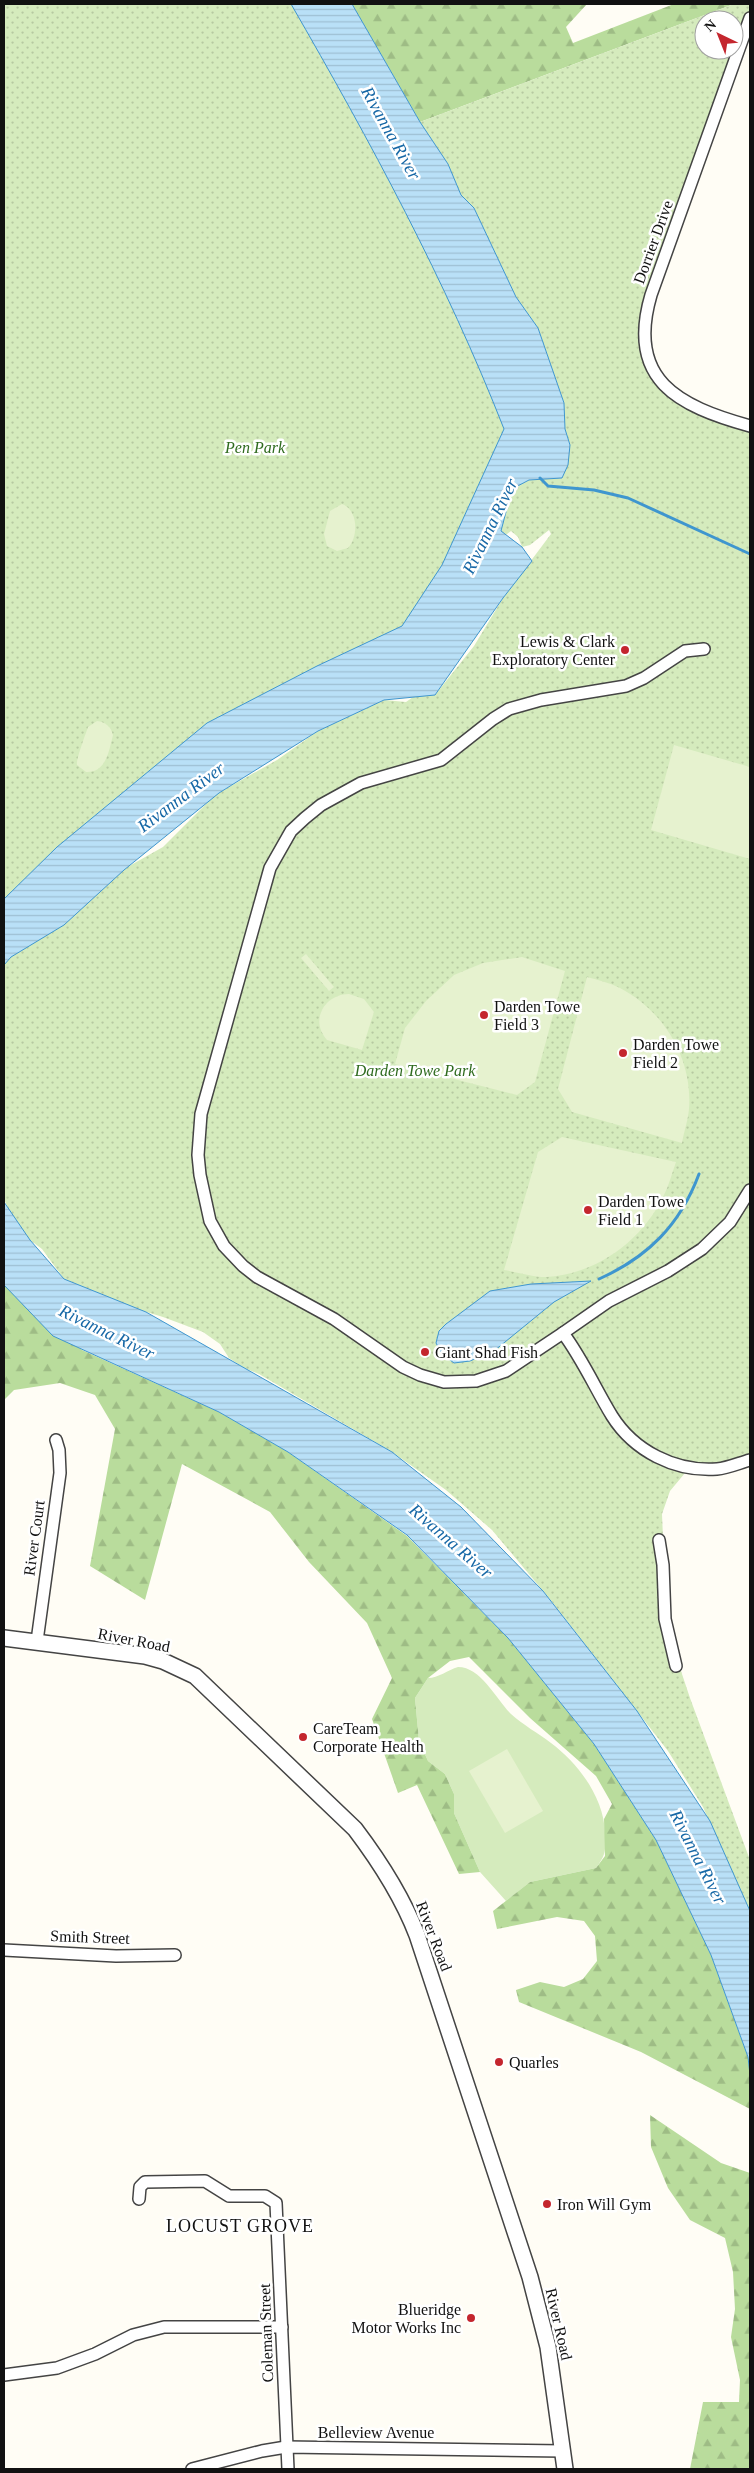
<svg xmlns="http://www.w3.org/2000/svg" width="754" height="2473" viewBox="0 0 754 2473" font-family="Georgia,serif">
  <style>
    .grass { fill: #d5ebbd }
    .forest { fill: url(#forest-firs) }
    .park { fill: url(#park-dots); fill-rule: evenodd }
    .pitch { fill: #e6f2cf }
    .water { fill: url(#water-rules); stroke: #3f96cf }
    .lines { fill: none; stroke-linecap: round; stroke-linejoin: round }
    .stream { stroke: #3f96cf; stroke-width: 3 }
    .minor-casing { stroke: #444; stroke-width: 14 }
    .tertiary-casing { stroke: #444; stroke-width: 18 }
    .minor { stroke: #fff; stroke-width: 11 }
    .tertiary { stroke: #fff; stroke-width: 15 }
    .poi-dot { fill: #c4262e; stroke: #fff; stroke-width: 2 }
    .labels { text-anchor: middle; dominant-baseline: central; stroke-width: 5; stroke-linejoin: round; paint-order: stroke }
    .street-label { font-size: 16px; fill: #111; stroke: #fff }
    .park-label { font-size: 16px; font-style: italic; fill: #2f6b1f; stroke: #fff }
    .poi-label { font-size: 16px; fill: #111; stroke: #fff; text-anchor: start }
    .water-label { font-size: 18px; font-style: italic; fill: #1768a6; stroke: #fff }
    .neighbourhood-label { font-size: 18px; letter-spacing: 1px; fill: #111; stroke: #fff }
  </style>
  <defs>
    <pattern id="forest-firs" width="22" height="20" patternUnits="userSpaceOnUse" patternTransform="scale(1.25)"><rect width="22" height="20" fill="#b9dc9c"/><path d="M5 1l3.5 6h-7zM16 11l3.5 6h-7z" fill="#9ebc85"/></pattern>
    <pattern id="park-dots" width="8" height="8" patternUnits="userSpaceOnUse" patternTransform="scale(1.25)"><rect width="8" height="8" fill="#d5ebbd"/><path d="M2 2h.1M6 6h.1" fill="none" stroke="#b6c8a1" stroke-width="1.8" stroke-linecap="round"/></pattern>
    <pattern id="water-rules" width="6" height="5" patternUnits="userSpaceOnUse" patternTransform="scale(1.25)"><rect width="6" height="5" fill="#b9e0f7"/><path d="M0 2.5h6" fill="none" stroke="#9ebfd3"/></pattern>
  </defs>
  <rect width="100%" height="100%" fill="#fffdf5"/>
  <!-- grass -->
  <path class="grass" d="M 458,1667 C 481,1667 496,1699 511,1714 C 523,1725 538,1733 551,1743 C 579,1764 604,1798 605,1833 C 605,1851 607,1853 596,1868 L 530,1882 L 506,1901 L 480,1872 L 454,1813 L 454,1794 L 445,1774 L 428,1761 L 419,1741 L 415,1698 L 428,1678 C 438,1678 448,1670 458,1667 Z"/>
  <!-- forest -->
  <g class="forest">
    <polygon points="352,4 587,4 566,27 573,43 674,4 734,4 420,122"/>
    <polygon points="4,1285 82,1350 219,1412 288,1452 407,1536 508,1638 594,1744 656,1840 711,1955 748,2057 750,2075 750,2109 641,2052 519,2002 516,1990 540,1982 564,1987 583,1979 597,1961 595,1936 584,1921 557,1917 497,1929 493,1911 530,1882 596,1868 605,1856 604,1819 612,1804 596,1776 530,1718 469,1657 450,1661 428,1678 415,1698 419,1741 428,1761 445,1774 454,1794 454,1813 480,1872 459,1874 417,1785 398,1793 372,1719 392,1678 367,1623 309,1562 270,1512 182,1464 145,1600 90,1566 115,1429 95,1395 60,1383 14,1390 4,1400"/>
    <polygon points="650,2115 721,2163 750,2173 750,2469 690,2469 703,2402 739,2402 740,2380 731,2337 735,2309 733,2272 725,2238 690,2220 668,2188 651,2147"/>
  </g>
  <!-- park -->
  <path class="park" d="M 4,4 L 293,4 L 506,384 L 514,488 L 529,480 L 562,478 L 570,445 L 565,429 L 564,403 L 538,328 L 516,297 L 474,208 L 461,195 L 448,164 L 420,122 L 734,4 L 750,4 L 750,25 L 646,320 C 648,334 649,349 652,362 C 662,396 721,413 750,424 L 750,1461 L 690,1467 L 670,1491 L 662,1514 L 666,1610 L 674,1650 L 690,1698 L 750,1860 L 750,1915 L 703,1807 L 668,1751 L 549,1598 L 492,1530 L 446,1490 L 392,1452 L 259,1374 L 244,1368 L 229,1358 L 220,1344 L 203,1332 L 163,1317 L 140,1310 L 64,1279 L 42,1249 L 30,1240 L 10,1213 L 4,1199 L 4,956 L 115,874 L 163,847 L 215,795 L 277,760 L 318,731 L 384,700 L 406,702 L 416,695 L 435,695 L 474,646 L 503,598 L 551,534 L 549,530 L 530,545 L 522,547 L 518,537 L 511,531 L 503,537 L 444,617 L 4,920 ZM 704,20 L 734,20 L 734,50 L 704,50 Z"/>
  <!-- pitch -->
  <g class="pitch">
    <path d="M 342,504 C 358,510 359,536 348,548 L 337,551 L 327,546 L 324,534 L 330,511 Z"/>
    <path d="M 97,721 C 106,722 111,727 113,735 C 109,751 106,773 86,772 L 77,765 C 76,759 85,736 88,727 Z"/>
    <polygon points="674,745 750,767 750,859 651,830"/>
    <polygon points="306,954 334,987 329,991 301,958"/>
    <polygon points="522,957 565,971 535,1082 517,1095 395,1064 405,1028 426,1001 454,975 483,963"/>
    <path d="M 587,977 C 598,980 610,983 620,988 C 664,1011 693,1059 689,1109 C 688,1120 684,1132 682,1143 L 572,1112 L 558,1089 Z"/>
    <path d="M 349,994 L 364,999 L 374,1012 L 362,1050 L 327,1040 C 309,1020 325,994 349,994 Z"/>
    <path d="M 562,1137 L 676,1162 C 672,1173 669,1185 664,1195 C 642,1241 597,1274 546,1277 C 533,1277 517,1272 504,1270 L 538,1152 Z"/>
    <polygon points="507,1749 543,1811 505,1833 469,1771"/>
  </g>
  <!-- water -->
  <g class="water">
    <path d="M 291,4 L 352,4 L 420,122 L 448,164 L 461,195 L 474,208 L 516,297 L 538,328 L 564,403 L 565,429 L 570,445 L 568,465 L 562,478 L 529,480 L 512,489 L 501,531 L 522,547 L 532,561 L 503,598 L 435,695 L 384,700 L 318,731 L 219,793 L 124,870 L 64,925 L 11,957 L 4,965 L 4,899 L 57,847 L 207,723 L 317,666 L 402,626 L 442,565 L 504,429 C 446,281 370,141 291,4 Z"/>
    <polygon points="4,1202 30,1240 64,1279 146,1312 392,1452 461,1507 543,1591 637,1711 710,1821 750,1911 750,2075 748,2057 711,1955 656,1840 594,1744 508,1638 407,1535 288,1452 219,1412 53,1336 4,1285"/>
    <polygon points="591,1281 554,1302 494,1351 470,1361 454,1363 442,1354 436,1343 439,1331 446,1324 490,1291 531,1284"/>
  </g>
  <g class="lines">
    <!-- stream -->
    <g class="stream">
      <polyline points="540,478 548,486 594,490 628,498 750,554"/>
      <path d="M 599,1279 C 648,1257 680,1225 699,1174"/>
    </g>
    <defs>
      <g id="minor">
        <path d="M 750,18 L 651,295 C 626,380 678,406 750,426"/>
        <path d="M 704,649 L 685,651 L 644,678 L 626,686 L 541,700 L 509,709 L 493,719 L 441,760 L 361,783 L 321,805 L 305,818 L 291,831 L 270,868 L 201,1114 L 198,1155 L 200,1175 L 210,1221 L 224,1246 L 243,1266 L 257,1277 L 334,1319 L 403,1367 L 420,1375 L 444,1382 L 476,1381 L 506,1371 L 563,1333 C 583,1360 595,1388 612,1416 C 634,1451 675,1472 717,1469 C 728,1468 739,1463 750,1460"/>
        <polyline points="563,1333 609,1301 668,1271 702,1249 730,1222 750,1190"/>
        <polyline points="659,1540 663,1565 665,1619 676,1666"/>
        <polyline points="37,1641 60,1473 59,1450 56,1440"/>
        <polyline points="4,1950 116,1956 175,1955"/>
        <polyline points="139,2199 140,2187 145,2182 205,2181 229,2196 265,2196 276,2203 288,2469"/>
        <polyline points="4,2375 57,2368 95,2354 133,2335 164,2327 282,2327"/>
        <polyline points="192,2469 262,2451 286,2447 563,2451"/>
      </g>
      <path id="tertiary" d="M 4,1638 L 145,1656 L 163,1661 L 195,1676 L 355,1829 C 380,1862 402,1896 417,1935 L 530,2277 L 548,2347 L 565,2469"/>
    </defs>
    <!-- minor casing -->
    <use href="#minor" class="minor-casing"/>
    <!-- tertiary casing -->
    <use href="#tertiary" class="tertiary-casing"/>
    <!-- minor -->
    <use href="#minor" class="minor"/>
    <!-- tertiary -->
    <use href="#tertiary" class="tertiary"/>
  </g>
  <!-- markers -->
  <g class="poi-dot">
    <circle cx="625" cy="650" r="5"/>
    <circle cx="484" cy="1015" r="5"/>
    <circle cx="623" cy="1053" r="5"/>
    <circle cx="588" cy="1210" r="5"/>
    <circle cx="425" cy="1352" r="5"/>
    <circle cx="303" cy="1737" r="5"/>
    <circle cx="499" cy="2062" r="5"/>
    <circle cx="547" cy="2204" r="5"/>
    <circle cx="471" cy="2318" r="5"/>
  </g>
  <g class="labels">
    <!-- street labels -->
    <g class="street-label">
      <text transform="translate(653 242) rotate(-70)">Dorrier Drive</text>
      <text transform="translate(34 1538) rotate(-82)">River Court</text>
      <text transform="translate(134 1640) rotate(11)">River Road</text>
      <text transform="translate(434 1936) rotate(69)">River Road</text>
      <text transform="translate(90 1937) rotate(2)">Smith Street</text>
      <text transform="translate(559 2324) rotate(77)">River Road</text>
      <text transform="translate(266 2333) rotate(-92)">Coleman Street</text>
      <text x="376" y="2432">Belleview Avenue</text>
    </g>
    <!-- park labels -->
    <g class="park-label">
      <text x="255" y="447">Pen Park</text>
      <text x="415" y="1070">Darden Towe Park</text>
    </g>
    <!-- poi labels -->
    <g class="poi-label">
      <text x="615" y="641" text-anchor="end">Lewis &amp; Clark<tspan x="615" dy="18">Exploratory Center</tspan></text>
      <text x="494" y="1006">Darden Towe<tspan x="494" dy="18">Field 3</tspan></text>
      <text x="633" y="1044">Darden Towe<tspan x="633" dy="18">Field 2</tspan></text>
      <text x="598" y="1201">Darden Towe<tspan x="598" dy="18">Field 1</tspan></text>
      <text x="435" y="1352">Giant Shad Fish</text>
      <text x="313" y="1728">CareTeam<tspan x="313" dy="18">Corporate Health</tspan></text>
      <text x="509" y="2062">Quarles</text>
      <text x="557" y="2204">Iron Will Gym</text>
      <text x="461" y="2309" text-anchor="end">Blueridge<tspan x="461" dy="18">Motor Works Inc</tspan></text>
    </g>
    <!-- water labels -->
    <g class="water-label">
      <text transform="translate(391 133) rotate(61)">Rivanna River</text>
      <text transform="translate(490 526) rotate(-64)">Rivanna River</text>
      <text transform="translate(181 797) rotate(-37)">Rivanna River</text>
      <text transform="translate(107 1332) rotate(26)">Rivanna River</text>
      <text transform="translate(451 1541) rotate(41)">Rivanna River</text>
      <text transform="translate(698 1857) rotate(63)">Rivanna River</text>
    </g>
    <!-- neighbourhood labels -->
    <g class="neighbourhood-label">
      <text x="240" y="2226">LOCUST GROVE</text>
    </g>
  </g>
  <!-- border -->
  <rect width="754" height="2473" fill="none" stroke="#111111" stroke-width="10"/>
  <!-- north arrow -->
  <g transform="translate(719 35) rotate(317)"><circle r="24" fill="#ffffff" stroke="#a0a0a0"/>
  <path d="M0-4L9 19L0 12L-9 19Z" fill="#c4262e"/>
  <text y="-8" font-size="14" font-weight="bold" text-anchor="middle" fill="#111111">N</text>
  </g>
</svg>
